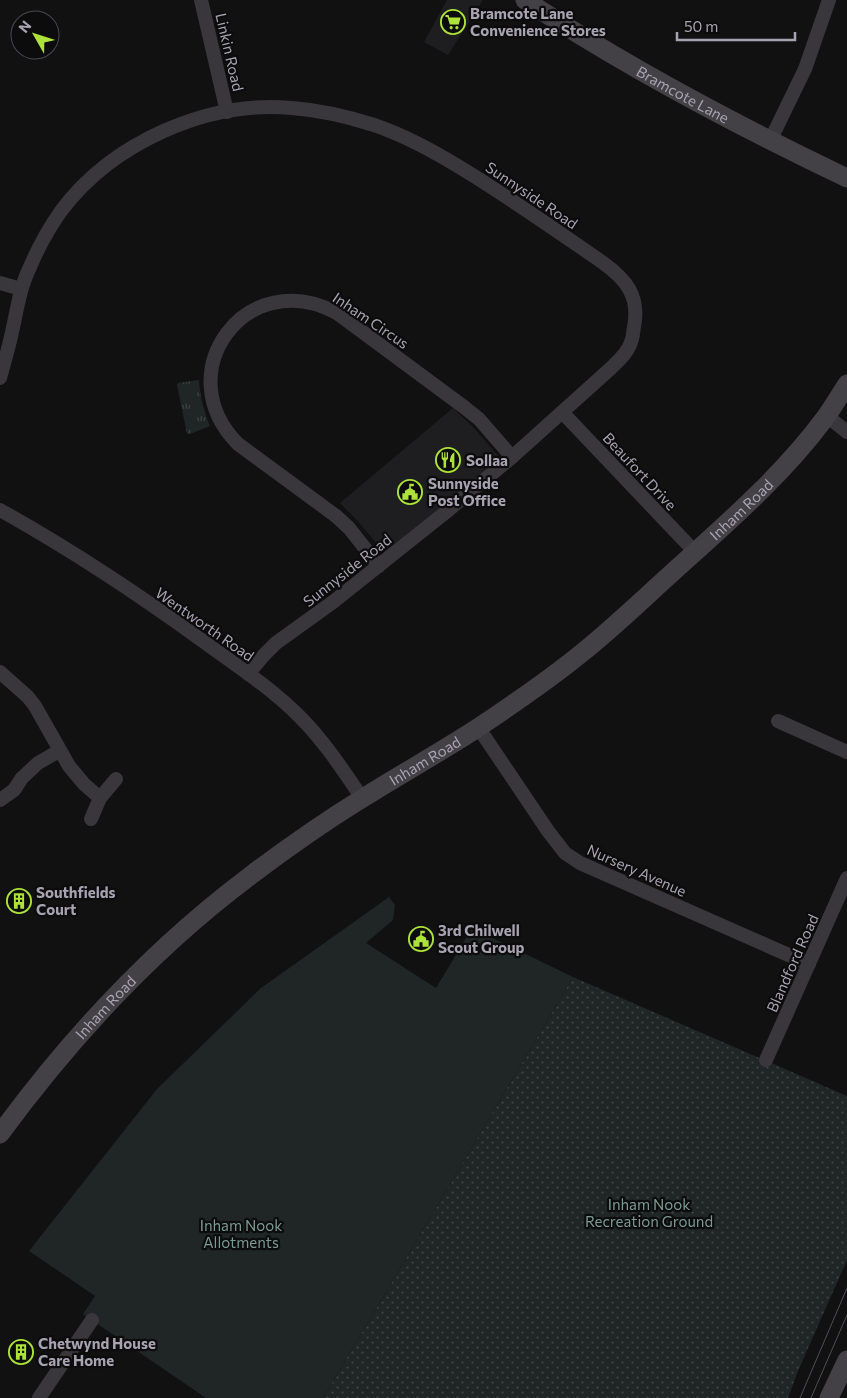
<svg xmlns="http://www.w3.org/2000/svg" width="847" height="1398" viewBox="0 0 847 1398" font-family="Commissioner,sans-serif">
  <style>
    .built { fill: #1e1d1f }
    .grass { fill: url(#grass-tufts) }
    .park { fill: url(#park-dots) }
    .garden { fill: #1f2625 }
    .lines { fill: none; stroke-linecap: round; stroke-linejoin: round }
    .street { stroke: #39373b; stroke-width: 14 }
    .secondary { stroke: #434046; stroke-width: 19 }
    .tram { stroke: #524e55; stroke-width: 1 }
    .labels { text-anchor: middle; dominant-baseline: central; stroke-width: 4.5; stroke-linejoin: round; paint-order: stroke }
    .poi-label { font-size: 15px; font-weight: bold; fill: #a8a3b1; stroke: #0c0c0d; text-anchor: start }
    .street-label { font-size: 15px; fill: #a8a3b1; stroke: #0c0c0d }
    .park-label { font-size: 15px; fill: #7b9b92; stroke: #0c0c0d }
  </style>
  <defs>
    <pattern id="grass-tufts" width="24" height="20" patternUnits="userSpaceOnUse" patternTransform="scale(1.25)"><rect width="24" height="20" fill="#1f2625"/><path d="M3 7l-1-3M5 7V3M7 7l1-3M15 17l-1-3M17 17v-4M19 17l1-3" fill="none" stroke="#3d4242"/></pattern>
    <pattern id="park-dots" width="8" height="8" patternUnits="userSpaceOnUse" patternTransform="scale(1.25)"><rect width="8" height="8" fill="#1f2625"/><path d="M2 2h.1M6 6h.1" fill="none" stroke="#3d4242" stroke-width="1.8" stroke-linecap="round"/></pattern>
  </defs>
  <rect width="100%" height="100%" fill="#111112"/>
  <!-- built -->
  <g class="built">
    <polygon points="447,0 483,0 448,55 424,42"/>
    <polygon points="453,408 473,427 500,458 386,555 357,520 340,503"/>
  </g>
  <!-- grass -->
  <path class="grass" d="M 199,380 C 200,397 204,411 210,426 L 190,434 L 187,433 L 186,429 L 177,385 L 178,383 Z"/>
  <!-- park -->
  <polygon class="park" points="573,977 847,1096 847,1260 798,1371 788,1398 323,1398"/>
  <!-- garden -->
  <polygon class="garden" points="389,897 395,905 393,920 366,943 436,988 472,928 573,977 323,1398 206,1398 83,1314 95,1296 29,1251 157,1089 261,988"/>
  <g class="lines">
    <!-- street -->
    <g class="street">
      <polyline points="201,0 227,112"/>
      <polyline points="770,141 805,69 829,0"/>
      <polyline points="0,283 21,289"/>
      <path d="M 0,378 C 4,363 9,347 12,332 C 17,310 20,287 30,267 C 38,248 49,228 61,211 C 112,143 207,100 292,108 C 318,110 349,117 374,125 C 407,136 437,153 466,171 C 513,200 557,231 602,262 C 626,279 640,296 634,327 C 633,332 633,338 631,342 C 628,353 617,362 610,369 L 512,457 L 446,512 L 333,602 L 276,643 L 264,655 L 248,674"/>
      <polyline points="562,412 695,552"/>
      <polyline points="827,416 847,432"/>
      <path d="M 0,510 C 72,550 141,596 207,644 C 239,667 272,689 300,717 C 324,741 343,770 362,798"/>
      <path d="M 379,566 L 349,528 L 336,516 L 238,444 C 167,373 246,264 337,313 L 464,407 L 479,419 L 512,457"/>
      <polyline points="0,672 28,697 35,706 69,766 84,784 100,798"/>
      <polyline points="778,721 847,752"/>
      <polyline points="478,727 548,831 565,853 580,863 809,964"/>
      <polyline points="0,800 14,790 22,778 38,763 59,751"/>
      <polyline points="91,819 100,798 116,779"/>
      <polyline points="766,1060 847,878"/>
      <polyline points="39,1398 92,1320"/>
    </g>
    <!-- secondary -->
    <g class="secondary">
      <path id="s1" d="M 525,0 C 628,68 736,125 847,178"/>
      <path id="s2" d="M 0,1134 C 71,1037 154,948 250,876 C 287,848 324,822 363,798 C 401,774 439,753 476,729 C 512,705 549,680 583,652 C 614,627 643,599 673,572 C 726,524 782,476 825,418 C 833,407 840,395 847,384"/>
      <polyline points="829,1398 847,1360"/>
    </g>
    <!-- tram -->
    <g class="tram">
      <polyline points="800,1398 847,1288"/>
      <polyline points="811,1398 847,1315"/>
    </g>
  </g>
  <!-- icons -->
  <defs>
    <symbol id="supermarket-ring" viewBox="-11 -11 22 22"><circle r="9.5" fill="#0c0c0d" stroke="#ade238" stroke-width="1.5"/><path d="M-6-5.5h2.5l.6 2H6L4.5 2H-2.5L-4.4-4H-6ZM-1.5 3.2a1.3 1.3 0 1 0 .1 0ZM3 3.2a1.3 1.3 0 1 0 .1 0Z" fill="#ade238"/></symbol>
    <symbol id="restaurant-ring" viewBox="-11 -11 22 22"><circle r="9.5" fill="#0c0c0d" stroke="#ade238" stroke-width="1.5"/><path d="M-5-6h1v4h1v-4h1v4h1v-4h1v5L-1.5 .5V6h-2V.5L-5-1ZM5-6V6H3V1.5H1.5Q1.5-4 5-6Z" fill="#ade238"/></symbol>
    <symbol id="civic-ring" viewBox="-11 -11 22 22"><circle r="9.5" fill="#0c0c0d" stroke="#ade238" stroke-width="1.5"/><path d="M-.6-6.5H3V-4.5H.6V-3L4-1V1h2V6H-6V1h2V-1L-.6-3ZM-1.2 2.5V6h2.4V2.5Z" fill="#ade238"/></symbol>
    <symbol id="building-ring" viewBox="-11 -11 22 22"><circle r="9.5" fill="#0c0c0d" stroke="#ade238" stroke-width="1.5"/><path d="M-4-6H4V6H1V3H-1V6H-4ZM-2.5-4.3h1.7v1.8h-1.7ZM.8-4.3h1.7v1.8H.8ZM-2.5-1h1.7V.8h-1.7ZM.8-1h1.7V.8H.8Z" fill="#ade238"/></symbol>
  </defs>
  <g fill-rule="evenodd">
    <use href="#supermarket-ring" x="439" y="8" width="28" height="28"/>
    <use href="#restaurant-ring" x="434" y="446" width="28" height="28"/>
    <use href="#civic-ring" x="396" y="478" width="28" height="28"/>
    <use href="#building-ring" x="5" y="887" width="28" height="28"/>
    <use href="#civic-ring" x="407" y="925" width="28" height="28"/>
    <use href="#building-ring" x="7" y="1338" width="28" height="28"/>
  </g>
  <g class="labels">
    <!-- poi labels -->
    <g class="poi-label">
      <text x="470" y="13">Bramcote Lane<tspan x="470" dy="17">Convenience Stores</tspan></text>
      <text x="466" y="460">Sollaa</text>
      <text x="428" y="483">Sunnyside<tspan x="428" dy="17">Post Office</tspan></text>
      <text x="36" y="892">Southfields<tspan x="36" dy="17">Court</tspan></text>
      <text x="438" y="930">3rd Chilwell<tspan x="438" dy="17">Scout Group</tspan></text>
      <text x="38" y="1343">Chetwynd House<tspan x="38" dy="17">Care Home</tspan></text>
    </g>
    <!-- street labels -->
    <g class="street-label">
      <text transform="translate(230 52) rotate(77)">Linkin Road</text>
      <text stroke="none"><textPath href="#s1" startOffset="184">Bramcote Lane</textPath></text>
      <text transform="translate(532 195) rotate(34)">Sunnyside Road</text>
      <text transform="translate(371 320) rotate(34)">Inham Circus</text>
      <text transform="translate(640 471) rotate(47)">Beaufort Drive</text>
      <text stroke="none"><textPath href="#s2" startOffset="975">Inham Road</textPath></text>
      <text transform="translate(347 570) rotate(-38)">Sunnyside Road</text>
      <text transform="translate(205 624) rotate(35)">Wentworth Road</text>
      <text stroke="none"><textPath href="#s2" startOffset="570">Inham Road</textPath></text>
      <text transform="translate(637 870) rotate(24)">Nursery Avenue</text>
      <text transform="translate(792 963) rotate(-66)">Blandford Road</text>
      <text stroke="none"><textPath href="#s2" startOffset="165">Inham Road</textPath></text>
    </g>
    <!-- park labels -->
    <g class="park-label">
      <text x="649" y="1204">Inham Nook<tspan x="649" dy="17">Recreation Ground</tspan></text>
      <text x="241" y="1225">Inham Nook<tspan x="241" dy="17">Allotments</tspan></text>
    </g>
  </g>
  <!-- north arrow -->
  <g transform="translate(35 35) rotate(309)"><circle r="24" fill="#0c0c0d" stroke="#4a484f"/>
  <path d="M0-4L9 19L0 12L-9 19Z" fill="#ade238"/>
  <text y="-8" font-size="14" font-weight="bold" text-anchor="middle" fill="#a8a3b1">N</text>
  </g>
  <!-- scale -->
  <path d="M677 32v8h118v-8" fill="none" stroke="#a8a3b1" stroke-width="2.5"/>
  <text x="684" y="32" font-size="15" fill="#a8a3b1" stroke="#0c0c0d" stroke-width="4" paint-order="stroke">50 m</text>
</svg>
